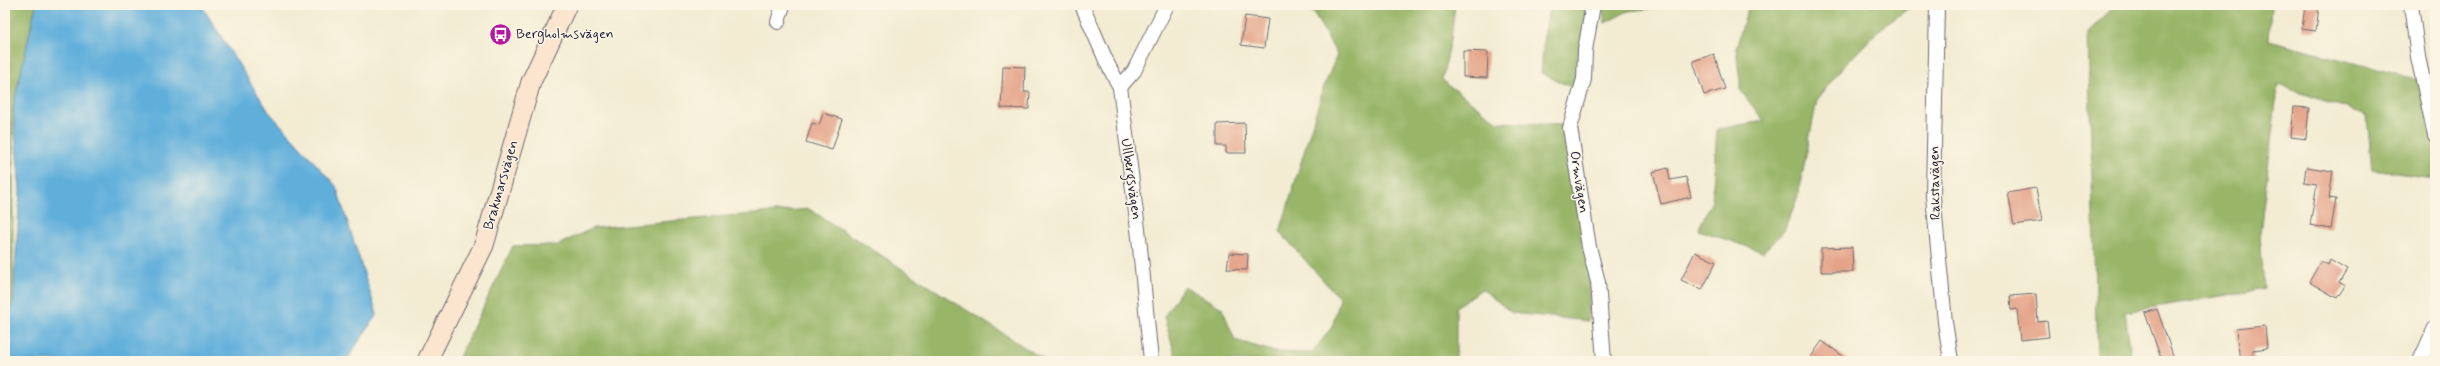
<svg xmlns="http://www.w3.org/2000/svg" width="2440" height="366" viewBox="0 0 2440 366" font-family="Mynerve,sans-serif">
  <style>
    .forest { fill: #98b567; stroke: #5d6c51 }
    .water { fill: #61afdb; stroke: #42688b }
    .building { fill: #e4a287 }
    .lines { fill: none; stroke-linecap: round; stroke-linejoin: round }
    .street-casing { stroke: #6b6970; stroke-width: 16 }
    .secondary-casing { stroke: #6b6970; stroke-width: 21 }
    .street { stroke: #fff; stroke-width: 14 }
    .secondary { stroke: #fbe5cf; stroke-width: 19 }
    .labels { text-anchor: middle; dominant-baseline: central; stroke-width: 3; stroke-linejoin: round; paint-order: stroke }
    .poi-label { font-size: 14px; fill: #22223b; stroke: #fcf5e5; text-anchor: start }
    .street-label { font-size: 14px; fill: #22223b; stroke: #fcf5e5 }
  </style>
  <rect width="100%" height="100%" fill="#fcf5e5"/>
  <filter id="ink" filterUnits="userSpaceOnUse"><feTurbulence type="fractalNoise" baseFrequency=".025" numOctaves="2"/><feDisplacementMap in="SourceGraphic" scale="8" xChannelSelector="R" yChannelSelector="G"/><feConvolveMatrix kernelMatrix="1 2 1 2 8 2 1 2 1" color-interpolation-filters="sRGB"/></filter>
  <filter id="wash" filterUnits="userSpaceOnUse"><feTurbulence type="fractalNoise" baseFrequency=".012" numOctaves="4" result="noise"/><feDisplacementMap in="SourceGraphic" scale="16" xChannelSelector="R" yChannelSelector="G"/><feGaussianBlur stdDeviation="0.9" result="paint"/><feColorMatrix in="noise" values="0 0 0 0 0 0 0 0 0 0 0 0 0 0 0 0 0 1.4 0 .05"/><feComposite in="paint" operator="in"/></filter>
  <g filter="url(#wash)">
    <rect width="100%" height="100%" fill="#f3ecd3"/>
    <!-- forest -->
    <g class="forest">
      <polygon points="5,5 36,5 13,107 13,301 5,336"/>
      <polygon points="1300,5 1455,5 1451,39 1442,80 1498,122 1561,125 1591,275 1588,321 1512,313 1482,289 1456,307 1456,361 1177,361 1164,317 1184,286 1222,308 1235,340 1275,352 1312,353 1332,327 1340,299 1280,232 1323,89 1337,55 1314,13"/>
      <polygon points="1550,5 1586,5 1581,59 1573,88 1541,73 1544,36"/>
      <polygon points="1602,5 1664,5 1664,7 1628,11 1605,23"/>
      <polygon points="1749,5 1913,5 1879,30 1840,70 1817,100 1798,196 1784,231 1763,252 1698,230 1712,201 1717,129 1764,121 1741,91 1736,48"/>
      <polygon points="2116,5 2271,5 2269,41 2435,84 2435,178 2372,170 2367,115 2278,85 2260,233 2264,289 2125,312 2132,361 2097,361 2088,32"/>
      <polygon points="809,209 1046,361 457,361 513,246 558,245 593,228"/>
    </g>
    <!-- water -->
    <polygon class="water" points="36,5 201,5 269,112 336,186 377,314 346,361 5,361 5,328 13,301 20,191 13,107"/>
    <g id="blocks">
      <!-- building -->
      <g class="building">
        <polygon points="2305,5 2319,6 2316,31 2302,29"/>
        <polygon points="1245,16 1268,19 1264,48 1241,45"/>
        <polygon points="1463,51 1488,52 1487,78 1463,77"/>
        <polygon points="1714,54 1725,89 1704,95 1693,61"/>
        <polygon points="1003,66 1025,67 1024,92 1030,92 1029,109 1001,108"/>
        <polygon points="2294,107 2309,108 2306,139 2291,137"/>
        <polygon points="823,113 842,119 832,150 806,142 812,123 819,125"/>
        <polygon points="1245,123 1246,153 1226,153 1226,146 1217,146 1217,124"/>
        <polygon points="2306,167 2333,171 2329,198 2336,199 2331,229 2310,225 2317,184 2304,182"/>
        <polygon points="1668,168 1670,180 1686,177 1691,197 1661,204 1653,172"/>
        <polygon points="2036,188 2042,221 2014,225 2008,193"/>
        <polygon points="1852,247 1853,272 1821,272 1821,248"/>
        <polygon points="1695,252 1716,262 1702,290 1681,280"/>
        <polygon points="1229,253 1248,254 1247,270 1227,269"/>
        <polygon points="2330,260 2347,270 2339,283 2345,286 2337,298 2309,282 2321,261 2328,265"/>
        <polygon points="2036,294 2038,322 2047,321 2049,337 2020,340 2017,309 2011,310 2010,296"/>
        <polygon points="2157,309 2175,361 2162,361 2145,313"/>
        <polygon points="2265,326 2267,348 2253,350 2254,361 2240,361 2236,329"/>
        <polygon points="1822,341 1850,361 1808,361"/>
      </g>
    </g>
  </g>
  <g filter="url(#ink)">
    <use href="#blocks" fill-opacity="0" stroke="#6b6970" stroke-width="1"/>
    <g class="lines">
      <defs>
        <g id="street">
          <polyline points="1082,5 1108,65 1120,87 1139,237 1151,361"/>
          <polyline points="1593,5 1585,50 1584,79 1570,128 1589,247 1598,282 1604,361"/>
          <polyline points="1937,5 1933,196 1945,322 1951,361"/>
          <polyline points="2411,5 2418,57 2435,135"/>
          <polyline points="778,22 783,5"/>
          <polyline points="1120,87 1134,71 1167,5"/>
          <polyline points="2420,361 2435,328"/>
        </g>
        <polyline id="secondary" points="427,361 484,245 531,82 567,5"/>
      </defs>
      <!-- street casing -->
      <use href="#street" class="street-casing"/>
      <!-- secondary casing -->
      <use href="#secondary" class="secondary-casing"/>
      <!-- street -->
      <use href="#street" class="street"/>
      <!-- secondary -->
      <use href="#secondary" class="secondary"/>
    </g>
  </g>
  <!-- icons -->
  <defs>
    <symbol id="bus-disc" viewBox="-11 -11 22 22"><circle r="9.5" fill="#b5179e" stroke="#fcf5e5"/><path d="M-5-6H5V4H4V6H2V4H-2V6H-4V4H-5ZM-3.5-4V0h7V-4ZM-3.5 1.2v1.5H-2V1.2ZM2 1.2v1.5H3.5V1.2Z" fill="#fff"/></symbol>
  </defs>
  <g fill-rule="evenodd">
    <use href="#bus-disc" x="488" y="22" width="25" height="25"/>
  </g>
  <g class="labels">
    <!-- poi labels -->
    <g class="poi-label">
      <text x="516" y="34">Bergholmsvägen</text>
    </g>
    <!-- street labels -->
    <g class="street-label">
      <text transform="translate(1131 179) rotate(82)">Ullbergsvägen</text>
      <text transform="translate(1579 182) rotate(81)">Ormvägen</text>
      <text transform="translate(1935 183) rotate(-91)">Rakstavägen</text>
      <text transform="translate(501 185) rotate(-74)">Brakmarsvägen</text>
    </g>
  </g>
  <!-- margin -->
  <rect width="2440" height="366" fill="none" stroke="#fcf5e5" stroke-width="20"/>
</svg>
